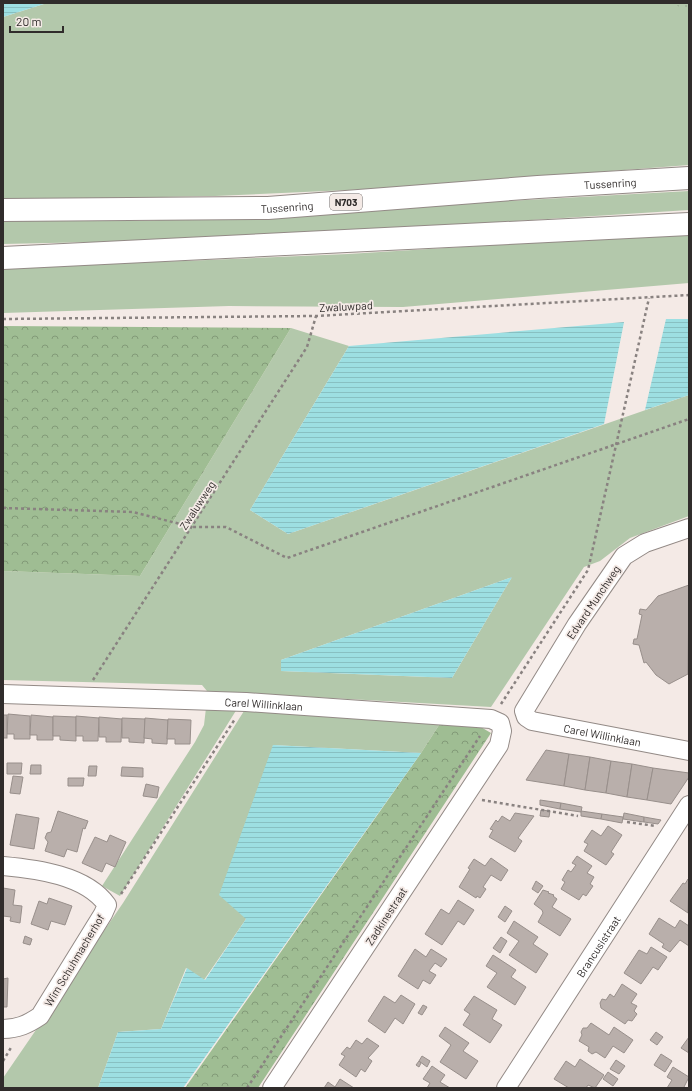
<svg xmlns="http://www.w3.org/2000/svg" width="692" height="1091" viewBox="0 0 692 1091" font-family="Barlow,sans-serif">
  <style>
    .green { fill: #b3c8ab; fill-rule: evenodd }
    .forest { fill: url(#forest-crowns) }
    .park { fill: url(#park-dots) }
    .water { fill: url(#water-rules) }
    .building { fill: #b9afab; stroke: #988f8b }
    .lines { fill: none; stroke-linecap: round; stroke-linejoin: round }
    .minor-casing { stroke: #938a86; stroke-width: 20 }
    .highway-casing { stroke: #938a86; stroke-width: 24 }
    .path { stroke: #898280; stroke-width: 2.5; stroke-dasharray: 3 3; stroke-linecap: butt }
    .minor { stroke: #fff; stroke-width: 18 }
    .highway { stroke: #fff; stroke-width: 22 }
    .labels { text-anchor: middle; dominant-baseline: central; stroke-width: 3.5; stroke-linejoin: round; paint-order: stroke }
    .shield { fill: #f4eae6; stroke: #6b6563; stroke-width: 1 }
    .shield-label { font-size: 10px; font-weight: bold; fill: #302c2b }
    .street-label { font-size: 11px; fill: #302c2b; stroke: #f4eae6 }
  </style>
  <defs>
    <pattern id="forest-crowns" width="20" height="18" patternUnits="userSpaceOnUse"><rect width="20" height="18" fill="#9fbd93"/><path d="M2 6a3 3 0 1 1 6 0M12 15a3 3 0 1 1 6 0" fill="none" stroke="#829a78"/></pattern>
    <pattern id="park-dots" width="8" height="8" patternUnits="userSpaceOnUse"><rect width="8" height="8" fill="#b3c8ab"/><path d="M2 2h.1M6 6h.1" fill="none" stroke="#9aac93" stroke-width="1.8" stroke-linecap="round"/></pattern>
    <pattern id="water-rules" width="6" height="5" patternUnits="userSpaceOnUse"><rect width="6" height="5" fill="#9ddfe2"/><path d="M0 2.5h6" fill="none" stroke="#88c0c2"/></pattern>
  </defs>
  <rect width="100%" height="100%" fill="#f4eae6"/>
  <!-- green -->
  <g class="green">
    <polygon points="47,3 689,3 689,165 393,188 215,196 3,200 3,17"/>
    <polygon points="689,191 689,210 231,239 3,244 3,220 141,221"/>
    <polygon points="689,233 689,283 403,307 229,306 3,313 3,265 184,261 348,254"/>
    <path d="M 291,328 L 349,346 L 250,510 L 288,534 L 689,395 L 689,516 L 630,538 L 600,561 L 584,567 L 491,707 L 207,691 L 202,685 L 3,680 L 3,571 L 140,576 ZM 512,577 L 452,678 L 281,671 L 281,660 Z"/>
    <polygon points="206,708 237,709 120,896 102,886 195,742 204,725"/>
    <polygon points="244,711 441,722 421,753 273,745 246,919 204,980 186,968 161,1029 118,1032 98,1088 3,1088 3,1078 123,903"/>
  </g>
  <!-- forest -->
  <g class="forest">
    <polygon points="3,326 291,328 140,576 3,571"/>
    <polygon points="441,722 479,726 491,733 258,1088 185,1088 421,753"/>
  </g>
  <!-- park -->
  <polygon class="park" points="673,3 689,3 689,13"/>
  <!-- water -->
  <g class="water">
    <polygon points="3,3 47,3 3,17"/>
    <polygon points="666,319 689,319 689,395 645,410"/>
    <polygon points="624,322 604,424 288,534 250,510 349,346"/>
    <polygon points="512,577 452,678 281,671 281,660"/>
    <polygon points="273,745 421,753 183,1088 98,1088 118,1032 161,1029 187,968 205,980 246,919 219,895"/>
  </g>
  <!-- building -->
  <g class="building">
    <polygon points="689,585 688,674 669,684 656,675 646,662 644,663 639,645 633,644 634,639 637,639 642,615 639,614 640,609 646,610 658,596"/>
    <polygon points="8,714 30,716 30,739 14,739 14,734 7,734"/>
    <rect x="3" y="715" width="4" height="23"/>
    <polygon points="31,715 53,717 53,740 37,740 37,735 30,735"/>
    <polygon points="53,716 76,717 76,741 60,740 60,736 53,736"/>
    <polygon points="76,716 99,718 98,741 83,741 83,736 76,736"/>
    <polygon points="99,717 122,719 121,742 106,742 106,737 99,737"/>
    <polygon points="122,718 145,719 144,743 129,742 129,738 122,738"/>
    <polygon points="145,718 168,720 167,744 152,743 152,739 144,738"/>
    <polygon points="168,719 191,720 190,744 175,744 175,739 167,739"/>
    <polygon points="546,750 569,754 564,786 526,780"/>
    <polygon points="569,754 590,757 585,790 564,786"/>
    <polygon points="590,757 611,761 606,793 585,790"/>
    <polygon points="611,761 632,764 627,797 606,793"/>
    <polygon points="7,763 22,763 21,774 7,774"/>
    <polygon points="632,764 653,768 647,800 627,797"/>
    <polygon points="31,765 41,765 41,774 30,774"/>
    <polygon points="89,766 97,766 96,776 88,776"/>
    <polygon points="122,767 143,768 143,777 121,776"/>
    <polygon points="653,768 689,773 689,777 671,804 647,800"/>
    <polygon points="13,776 23,777 20,794 10,793"/>
    <polygon points="68,778 84,778 83,786 68,786"/>
    <polygon points="146,784 159,787 157,798 143,796"/>
    <polygon points="540,800 561,803 560,809 540,805"/>
    <polygon points="561,803 582,807 581,812 560,809"/>
    <polygon points="541,810 550,811 549,817 540,816"/>
    <polygon points="58,811 88,821 85,829 83,828 77,852 67,849 64,857 45,851 48,842 45,838 47,833 51,832"/>
    <polygon points="581,811 602,814 601,819 581,816"/>
    <polygon points="515,813 534,816 518,838 522,841 515,852 489,837 493,830 490,829 496,820 498,822 502,816 510,821"/>
    <polygon points="624,813 644,817 644,822 623,819"/>
    <polygon points="16,814 39,818 34,849 10,845"/>
    <polygon points="602,814 623,817 622,823 601,819"/>
    <polygon points="644,817 661,820 658,824 644,822"/>
    <polygon points="608,826 622,835 611,852 614,854 606,865 584,851 588,844 584,842 592,830 601,836"/>
    <polygon points="110,835 126,842 115,867 106,863 102,872 82,863 95,837 107,842"/>
    <polygon points="577,856 592,866 587,873 594,877 590,884 593,886 586,896 583,894 579,900 561,889 565,882 562,880 568,870 571,872 576,865 572,863"/>
    <polygon points="491,858 508,870 501,881 491,875 483,887 486,889 480,898 477,896 476,898 459,887 470,869 468,868 474,859 485,866"/>
    <polygon points="688,879 689,880 688,913 670,901 683,883 685,884"/>
    <polygon points="536,881 543,886 538,893 532,889"/>
    <polygon points="3,888 15,890 13,905 22,906 20,923 10,921 11,917 3,916"/>
    <polygon points="543,890 549,892 548,893 554,895 553,896 557,899 552,907 571,919 560,936 538,922 543,913 542,910 534,904"/>
    <polygon points="49,898 72,906 65,925 51,921 48,930 31,924 39,901 47,904"/>
    <polygon points="458,900 474,910 464,925 458,921 442,945 425,934 441,909 449,914"/>
    <polygon points="505,906 512,911 505,922 498,917"/>
    <polygon points="659,918 675,928 680,920 689,926 689,946 680,940 670,952 662,947 664,944 649,934"/>
    <polygon points="514,921 538,937 533,944 548,954 536,973 509,955 519,941 507,933"/>
    <polygon points="25,936 32,939 30,945 23,943"/>
    <polygon points="501,937 507,941 500,953 493,948"/>
    <polygon points="651,947 667,957 658,970 653,967 641,984 624,973 639,950 647,954"/>
    <polygon points="415,949 426,957 431,949 447,959 441,967 435,963 429,971 436,975 430,984 423,980 418,989 398,976"/>
    <polygon points="493,955 516,970 511,977 526,987 515,1005 487,987 497,973 486,966"/>
    <polygon points="8,978 7,1007 3,1007 3,979"/>
    <polygon points="622,984 637,994 631,1003 637,1006 634,1011 637,1014 632,1021 628,1020 625,1024 601,1008 600,1003 602,999 606,1000 610,994 614,997"/>
    <polygon points="401,995 415,1004 403,1024 395,1018 385,1033 368,1021 384,996 395,1003"/>
    <polygon points="474,996 497,1010 492,1019 502,1025 490,1043 463,1025 470,1014 464,1010"/>
    <polygon points="423,1005 427,1007 422,1015 418,1013"/>
    <polygon points="591,1023 609,1035 614,1027 633,1040 624,1053 613,1046 605,1058 596,1052 592,1054 588,1051 589,1047 579,1041 582,1035 581,1032 583,1028 587,1028"/>
    <polygon points="445,1027 469,1043 463,1051 478,1061 466,1079 440,1062 451,1045 439,1036"/>
    <polygon points="656,1032 663,1037 657,1045 650,1040"/>
    <polygon points="689,1037 689,1053 681,1048"/>
    <polygon points="367,1038 379,1046 368,1058 372,1061 365,1072 361,1069 356,1077 339,1065 345,1056 341,1054 347,1047 350,1049 356,1040 362,1044"/>
    <polygon points="661,1054 672,1061 665,1072 654,1065"/>
    <polygon points="422,1056 430,1061 427,1067 419,1061"/>
    <polygon points="580,1059 604,1075 595,1088 588,1085 586,1088 569,1088 554,1079 566,1061 575,1067"/>
    <polygon points="616,1060 625,1066 619,1074 610,1069"/>
    <polygon points="419,1061 421,1063 419,1067 416,1065"/>
    <polygon points="432,1066 445,1075 440,1082 450,1088 427,1088 430,1083 423,1079"/>
    <polygon points="673,1067 689,1077 684,1087 686,1088 667,1088 672,1080 667,1077"/>
    <polygon points="608,1072 618,1079 613,1086 603,1079"/>
    <polygon points="340,1079 354,1088 324,1088 328,1082 335,1087"/>
  </g>
  <g class="lines">
    <defs>
      <g id="minor">
        <path id="s1" d="M 689,528 L 645,543 L 624,556 L 577,624 L 524,711 L 526,717 L 532,721 L 689,751"/>
        <path id="s2" d="M 3,694 L 246,702 L 491,719 L 500,723 L 502,731 L 499,745 L 272,1088"/>
        <path d="M 3,866 C 36,869 86,875 107,905 L 103,914 L 40,1016 C 28,1024 18,1029 3,1029"/>
        <path id="s3" d="M 506,1088 L 689,805"/>
      </g>
      <g id="highway">
        <path id="s4" d="M 3,210 L 268,208 L 538,187 L 689,178"/>
        <polyline points="3,258 689,224"/>
      </g>
    </defs>
    <!-- minor casing -->
    <use href="#minor" class="minor-casing"/>
    <!-- highway casing -->
    <use href="#highway" class="highway-casing"/>
    <!-- path -->
    <g class="path">
      <polyline points="3,319 316,316 689,295"/>
      <polyline points="3,508 133,512 192,527 226,527 287,558 689,419"/>
      <polyline points="93,680 307,347 316,316"/>
      <polyline points="501,704 588,570 649,298"/>
      <polyline points="482,800 578,816"/>
      <polyline points="627,822 656,826"/>
      <polyline points="121,894 235,719"/>
      <polyline points="3,1061 12,1046"/>
      <polyline points="247,1088 480,736"/>
    </g>
    <!-- minor -->
    <use href="#minor" class="minor"/>
    <!-- highway -->
    <use href="#highway" class="highway"/>
  </g>
  <g class="labels">
    <!-- shield labels -->
    <rect class="shield" x="330" y="194" width="32" height="16" rx="3"/>
    <g class="shield-label">
      <text x="346" y="202">N703</text>
    </g>
    <!-- street labels -->
    <g class="street-label">
      <text stroke="none"><textPath href="#s4" startOffset="608">Tussenring</textPath></text>
      <text stroke="none"><textPath href="#s4" startOffset="284">Tussenring</textPath></text>
      <text transform="translate(346 306) rotate(-3)">Zwaluwpad</text>
      <text transform="translate(197 505) rotate(-57)">Zwaluwweg</text>
      <text transform="translate(593 602) rotate(-56)">Edvard Munchweg</text>
      <text stroke="none"><textPath href="#s2" startOffset="261">Carel Willinklaan</textPath></text>
      <text stroke="none"><textPath href="#s1" startOffset="341">Carel Willinklaan</textPath></text>
      <text transform="translate(386 916) rotate(-57)">Zadkinestraat</text>
      <text stroke="none"><textPath href="#s3" startOffset="169">Brancusistraat</textPath></text>
      <text transform="translate(74 960) rotate(-59)">Wim Schuhmacherhof</text>
    </g>
  </g>
  <!-- border -->
  <rect width="692" height="1091" fill="none" stroke="#302c2b" stroke-width="8"/>
  <!-- scale -->
  <path d="M10 26v6h53v-6" fill="none" stroke="#302c2b" stroke-width="2"/>
  <text x="16" y="26" font-size="12" fill="#302c2b" stroke="#f4eae6" stroke-width="3" paint-order="stroke">20 m</text>
</svg>
